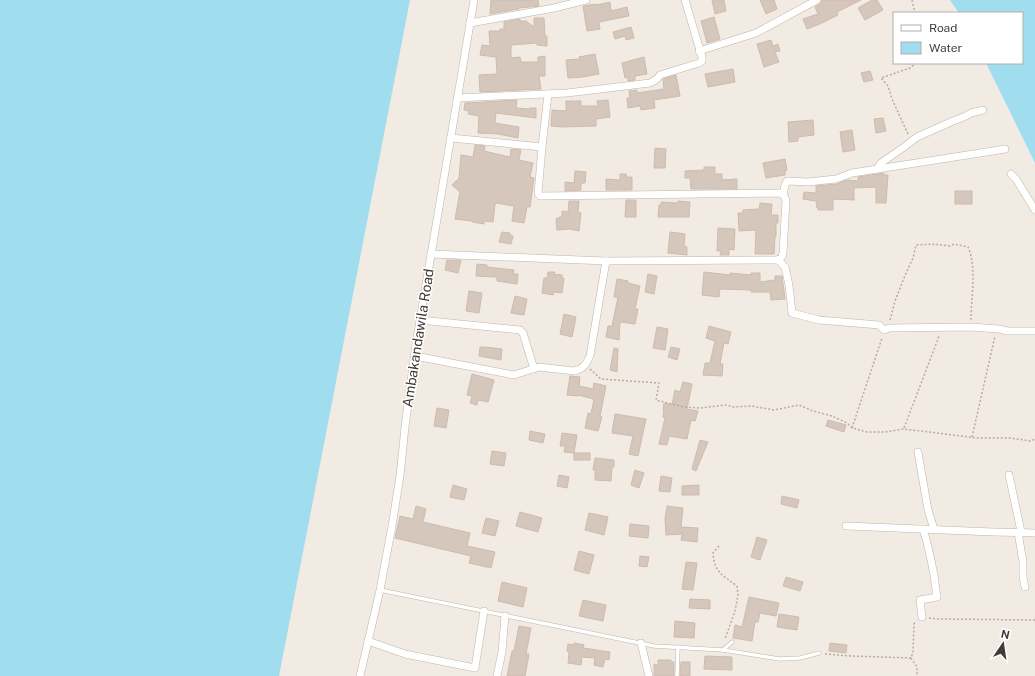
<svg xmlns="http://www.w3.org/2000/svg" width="1035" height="676" viewBox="0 0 1035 676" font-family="'Public Sans',sans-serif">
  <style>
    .water { fill: #9fddef }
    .building { fill: #d6c7bc; stroke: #cebbac }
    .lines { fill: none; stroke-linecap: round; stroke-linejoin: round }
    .lane-casing { stroke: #c0b4a9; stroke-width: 4.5 }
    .street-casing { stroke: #c0b4a9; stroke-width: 8 }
    .path { stroke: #beaa98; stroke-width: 1.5; stroke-dasharray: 2 2; stroke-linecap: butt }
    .lane { stroke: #fff; stroke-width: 3.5 }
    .street { stroke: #fff; stroke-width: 7 }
    .labels { text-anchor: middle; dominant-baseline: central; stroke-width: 3; stroke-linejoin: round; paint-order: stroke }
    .street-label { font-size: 14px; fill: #433a34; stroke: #fff }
  </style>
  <rect width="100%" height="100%" fill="#f2ebe3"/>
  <!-- water -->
  <g class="water">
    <polygon points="0,0 410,0 279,676 0,676"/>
    <polygon points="950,0 1035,0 1035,163 986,63 1022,63 1022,13 959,13"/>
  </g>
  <!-- building -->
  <g class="building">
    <polygon points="491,0 538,0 539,6 519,8 519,9 490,14"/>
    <polygon points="712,0 724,0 726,11 715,14"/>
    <polygon points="760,0 774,0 777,9 766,14"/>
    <polygon points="822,0 861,0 837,12 838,15 822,23 807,29 803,19 818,14 815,7 820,4"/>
    <polygon points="872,0 877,0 883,10 865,20 858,8"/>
    <polygon points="610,2 611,11 627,7 629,16 599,22 600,29 587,31 583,6 596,4 597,5"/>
    <polygon points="714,17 720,39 707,43 701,21"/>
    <polygon points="534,18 544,18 545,36 547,36 547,46 537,45 537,43 511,45 511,58 520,57 521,62 538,62 538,57 545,56 545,76 539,76 541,89 480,92 479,75 497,74 496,57 480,55 482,45 490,46 489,31 500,31 500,29 504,29 504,22 520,19 520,21 526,21 534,27"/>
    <polygon points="631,27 634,38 626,40 625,36 615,39 613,32"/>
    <polygon points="771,40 773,46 778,44 780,51 775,52 779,62 764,67 757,44"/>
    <polygon points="595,54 599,74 583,77 568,78 566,60 580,59 579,57"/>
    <polygon points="644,57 647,74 635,76 635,80 628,81 628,77 625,78 622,63"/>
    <polygon points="733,69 735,82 708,87 705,74"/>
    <polygon points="870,71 873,80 864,82 861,73"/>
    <polygon points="676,75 680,96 654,100 655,108 641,110 640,106 628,108 627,98 630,98 629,91 637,90 637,93 664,89 663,79"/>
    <polygon points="517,100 516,108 529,109 530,108 536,108 536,118 496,113 495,123 519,127 518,138 498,134 478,133 479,116 468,114 469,111 464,110 465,103"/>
    <polygon points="608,100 610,117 596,119 596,126 562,127 551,126 552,110 566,111 566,101 581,101 581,106 598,106 597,101"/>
    <polygon points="883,118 886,131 876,133 874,119"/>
    <polygon points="813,120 814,135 798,137 798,141 789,142 788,122"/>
    <polygon points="852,130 855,150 843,152 840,132"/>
    <polygon points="475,145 485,146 484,151 510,157 511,149 521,150 519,160 533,163 530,177 534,178 530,207 527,207 524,223 512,221 514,206 496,203 496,204 495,204 493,222 484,221 484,224 472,222 472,221 455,219 460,192 452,185 459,178 461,155 473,157"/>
    <polygon points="655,148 666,149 665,168 654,168"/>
    <polygon points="785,159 787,170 785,171 785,175 766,178 763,163"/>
    <polygon points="704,167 715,167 715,174 722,174 722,180 737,179 737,189 691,189 690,178 685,178 685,171 704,170"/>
    <polygon points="575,171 586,172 585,183 581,183 581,190 565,191 565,182 574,183"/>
    <polygon points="884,173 884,175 888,175 886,203 876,203 876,187 854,188 854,200 833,199 833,210 818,210 818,208 817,208 816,201 803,199 804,192 816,193 816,186 837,184 846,180 858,181 858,177"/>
    <polygon points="620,174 626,174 627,177 632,177 632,190 606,190 606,179 620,180"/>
    <rect x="955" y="191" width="17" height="13"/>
    <polygon points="626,200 636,200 636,217 625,217"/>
    <polygon points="569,201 579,201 578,212 581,213 579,231 570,229 557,230 556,219 562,216 562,211 568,212"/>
    <polygon points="678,201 690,202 689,217 658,217 659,205 661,205 661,202 678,203"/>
    <polygon points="760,203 772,204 771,215 778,215 778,223 776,223 776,236 775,236 774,254 755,254 756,230 739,231 738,213 743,213 743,210 759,209"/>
    <polygon points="718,228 735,229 734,250 729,249 729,255 720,255 721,251 717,251"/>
    <polygon points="502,232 510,233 510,235 513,236 511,244 499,242"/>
    <polygon points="670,232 685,234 684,246 687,247 687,255 668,253"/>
    <polygon points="447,260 461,260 458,273 445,270"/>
    <polygon points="477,264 487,265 487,267 514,270 513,274 518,274 517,284 497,281 497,277 476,276"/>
    <polygon points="548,272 555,272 554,274 562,275 562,278 564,278 562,293 554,292 553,295 542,293 544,278 547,278"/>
    <polygon points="704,272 730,275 730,273 751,275 751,273 760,273 760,282 775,280 775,276 782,276 785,299 771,300 770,292 751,292 751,290 720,289 719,297 702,295"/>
    <polygon points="648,274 657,276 654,294 645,292"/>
    <polygon points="617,279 628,281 628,283 640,286 635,309 638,309 635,324 620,322 619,340 606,337 608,326 612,326 618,297 614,297"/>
    <polygon points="469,291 482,293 479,313 466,311"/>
    <polygon points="515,296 527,299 524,315 511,313"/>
    <polygon points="564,314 576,317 572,337 560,334"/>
    <polygon points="709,326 731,332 728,344 724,343 720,364 723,364 722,376 703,375 705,363 710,363 715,341 706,338"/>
    <polygon points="657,327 668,329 665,350 653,348"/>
    <polygon points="480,347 485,347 502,349 501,360 479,356"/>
    <polygon points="671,347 680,349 677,360 668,357"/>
    <polygon points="614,348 618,349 617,372 610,370"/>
    <polygon points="472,374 494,380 488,402 478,400 477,405 470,403 472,396 467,395"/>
    <polygon points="570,376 580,377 579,386 593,389 594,383 606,386 600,416 602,417 598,431 585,428 588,413 591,414 594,399 578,395 578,396 567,395"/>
    <polygon points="683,382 692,384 687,409 698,411 695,421 691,420 687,439 669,436 667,445 659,444 665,418 663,417 664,411 663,411 664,403 672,405 675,390 680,392"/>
    <polygon points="437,408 449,410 446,428 434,426"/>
    <polygon points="615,414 646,419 638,456 629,454 633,436 612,433"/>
    <polygon points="828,420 846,425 844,432 826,426"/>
    <polygon points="530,431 545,434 543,443 529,440"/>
    <polygon points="562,433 577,435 574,453 564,452 565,446 560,446"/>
    <polygon points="700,440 708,442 696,471 692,469"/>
    <polygon points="492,451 506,453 504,466 490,464"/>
    <rect x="574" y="453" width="16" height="7"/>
    <polygon points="595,458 614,460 614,467 612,467 611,481 595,480 595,470 593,470"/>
    <polygon points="635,470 644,473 639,488 631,485"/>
    <polygon points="559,475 569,477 567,488 557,486"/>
    <polygon points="661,476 672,478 670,492 659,491"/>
    <polygon points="453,485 467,489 464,500 450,497"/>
    <polygon points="699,485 699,495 682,495 682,486"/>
    <polygon points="782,496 799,500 797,508 781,504"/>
    <polygon points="416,506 426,509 423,522 470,533 467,546 495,552 491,568 469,563 471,556 395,538 400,516 413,519"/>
    <polygon points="667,506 683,508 681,527 698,528 697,542 681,540 682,534 666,535 665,518"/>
    <polygon points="520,512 542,518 538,532 516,526"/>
    <polygon points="589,513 608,517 604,535 585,530"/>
    <polygon points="486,518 499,521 495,536 482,533"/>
    <polygon points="630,524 649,526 648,538 629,536"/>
    <polygon points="757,537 767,540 760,560 751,557"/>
    <polygon points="579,551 594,555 589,574 574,570"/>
    <polygon points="640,556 649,557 647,567 639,566"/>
    <polygon points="686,562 697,563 693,590 682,589"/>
    <polygon points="786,577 803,582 800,591 783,586"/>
    <polygon points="502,582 527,588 523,607 498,601"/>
    <polygon points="749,597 779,603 776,616 760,613 758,622 755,622 752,641 733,638 735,625 742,627"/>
    <polygon points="690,599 710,600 710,609 689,608"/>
    <polygon points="583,600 606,605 603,621 579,616"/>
    <polygon points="779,614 799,617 797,630 777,627"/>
    <polygon points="675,621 695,623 694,638 674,637"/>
    <polygon points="519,626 531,628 526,654 529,654 525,676 507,676 512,651 514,651"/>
    <polygon points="574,643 584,645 583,648 610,652 609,660 605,659 603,667 594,665 595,658 582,657 581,665 568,663 569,652 567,651 568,644 573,645"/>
    <polygon points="830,643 847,645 846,653 829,651"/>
    <polygon points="705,656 732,657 732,670 704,669"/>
    <polygon points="658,660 671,660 671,662 674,662 674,676 654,676 654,664 658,665"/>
    <polygon points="681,662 690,662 690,676 680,676"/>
  </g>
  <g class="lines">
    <defs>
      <g id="lane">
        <polyline points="380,590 654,646 723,650 732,642"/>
        <polyline points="723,650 780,659 800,658 819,653"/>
        <polyline points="677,676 678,647"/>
      </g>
      <g id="street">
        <polyline points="470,23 554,8 586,0"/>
        <polyline points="699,51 756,33 817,0"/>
        <polyline points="457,98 567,93 650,83 657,79 660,75 699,63 702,61 702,57 685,0"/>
        <polyline points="542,147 548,94"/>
        <polyline points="877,169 881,163 904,147 917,137 953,121 966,116 971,113 983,110"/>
        <polyline points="1011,174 1016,179 1035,210"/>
        <polyline points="783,194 785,185 787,181 808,182 836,179 852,173 980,153 1005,149"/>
        <polyline points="431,254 606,261 778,260 782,257 783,253 786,200 783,194 779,193 540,196 538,194 542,147 451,138"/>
        <polyline points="778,260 785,267 789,285 792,313 819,320 879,325 884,330 889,328 971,327 999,329 1007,331 1035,331"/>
        <polyline points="420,320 520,330 523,333 534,369"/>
        <path d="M 415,356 L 514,375 L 539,367 L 574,371 C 584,369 586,364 590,356 L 606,261"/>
        <polyline points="918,452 928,510 934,529"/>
        <polyline points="1009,475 1019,522 1021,532"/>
        <polyline points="846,526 993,532 1035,533"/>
        <polyline points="1018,532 1023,562 1023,577 1025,587"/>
        <path d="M 922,617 L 920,600 L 937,597 C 936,590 935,583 934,575 C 931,559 928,544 923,529"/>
        <polyline points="368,641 405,654 475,668 484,611"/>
        <polyline points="641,643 649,676"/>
        <polyline points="360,676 380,590 392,526 400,476 405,427 416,344 474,0"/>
        <polyline points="497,676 502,652 505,616"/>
      </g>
    </defs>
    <!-- lane casing -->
    <use href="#lane" class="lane-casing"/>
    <!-- street casing -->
    <use href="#street" class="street-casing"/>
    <!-- path -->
    <g class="path">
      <polyline points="912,0 915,13"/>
      <polyline points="908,134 892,99 888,86 881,78 910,68 916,63"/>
      <path d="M 890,320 L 895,301 L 906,273 L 913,258 L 916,245 C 928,244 938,244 950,246 L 954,244 L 968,247 C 977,267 971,298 971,320"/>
      <polyline points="590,369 601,379 659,383 656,400 684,407 700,408 725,405 734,407 751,406 774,410 799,405 813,411 832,416 847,423 852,428 867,432 885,432 904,429 977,438 1010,438 1031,441 1035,439"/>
      <polyline points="852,428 882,338"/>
      <polyline points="904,428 938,339 939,335"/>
      <polyline points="972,437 995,336"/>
      <path d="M 719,546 L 713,553 C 714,572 722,575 737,586 L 738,595 L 735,611 L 725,639"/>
      <polyline points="929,618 939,619 1035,620"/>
      <polyline points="825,654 851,656 911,658 913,652 914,624 916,621"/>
      <polyline points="911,658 917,667 917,676"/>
    </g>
    <!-- lane -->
    <use href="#lane" class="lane"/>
    <!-- street -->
    <use href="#street" class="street"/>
  </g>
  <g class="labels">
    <!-- street labels -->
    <g class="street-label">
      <text transform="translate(418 338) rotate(-81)">Ambakandawila Road</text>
    </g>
  </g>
  <!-- legend -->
  <rect x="893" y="12" width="130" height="52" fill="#ffffff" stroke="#b4b0ae"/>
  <rect x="901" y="25" width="20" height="6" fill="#ffffff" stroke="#b4b0ae"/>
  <text x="929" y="32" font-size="12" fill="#433a34">Road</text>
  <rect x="901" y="42" width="20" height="12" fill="#9fddef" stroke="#b4b0ae"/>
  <text x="929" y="52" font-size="12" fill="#433a34">Water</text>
  <!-- north arrow -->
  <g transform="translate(1003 644) rotate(13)" stroke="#ffffff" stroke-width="3" paint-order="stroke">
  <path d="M0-3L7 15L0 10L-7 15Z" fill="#433a34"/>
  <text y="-6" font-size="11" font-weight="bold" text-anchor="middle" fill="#433a34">N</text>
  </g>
</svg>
